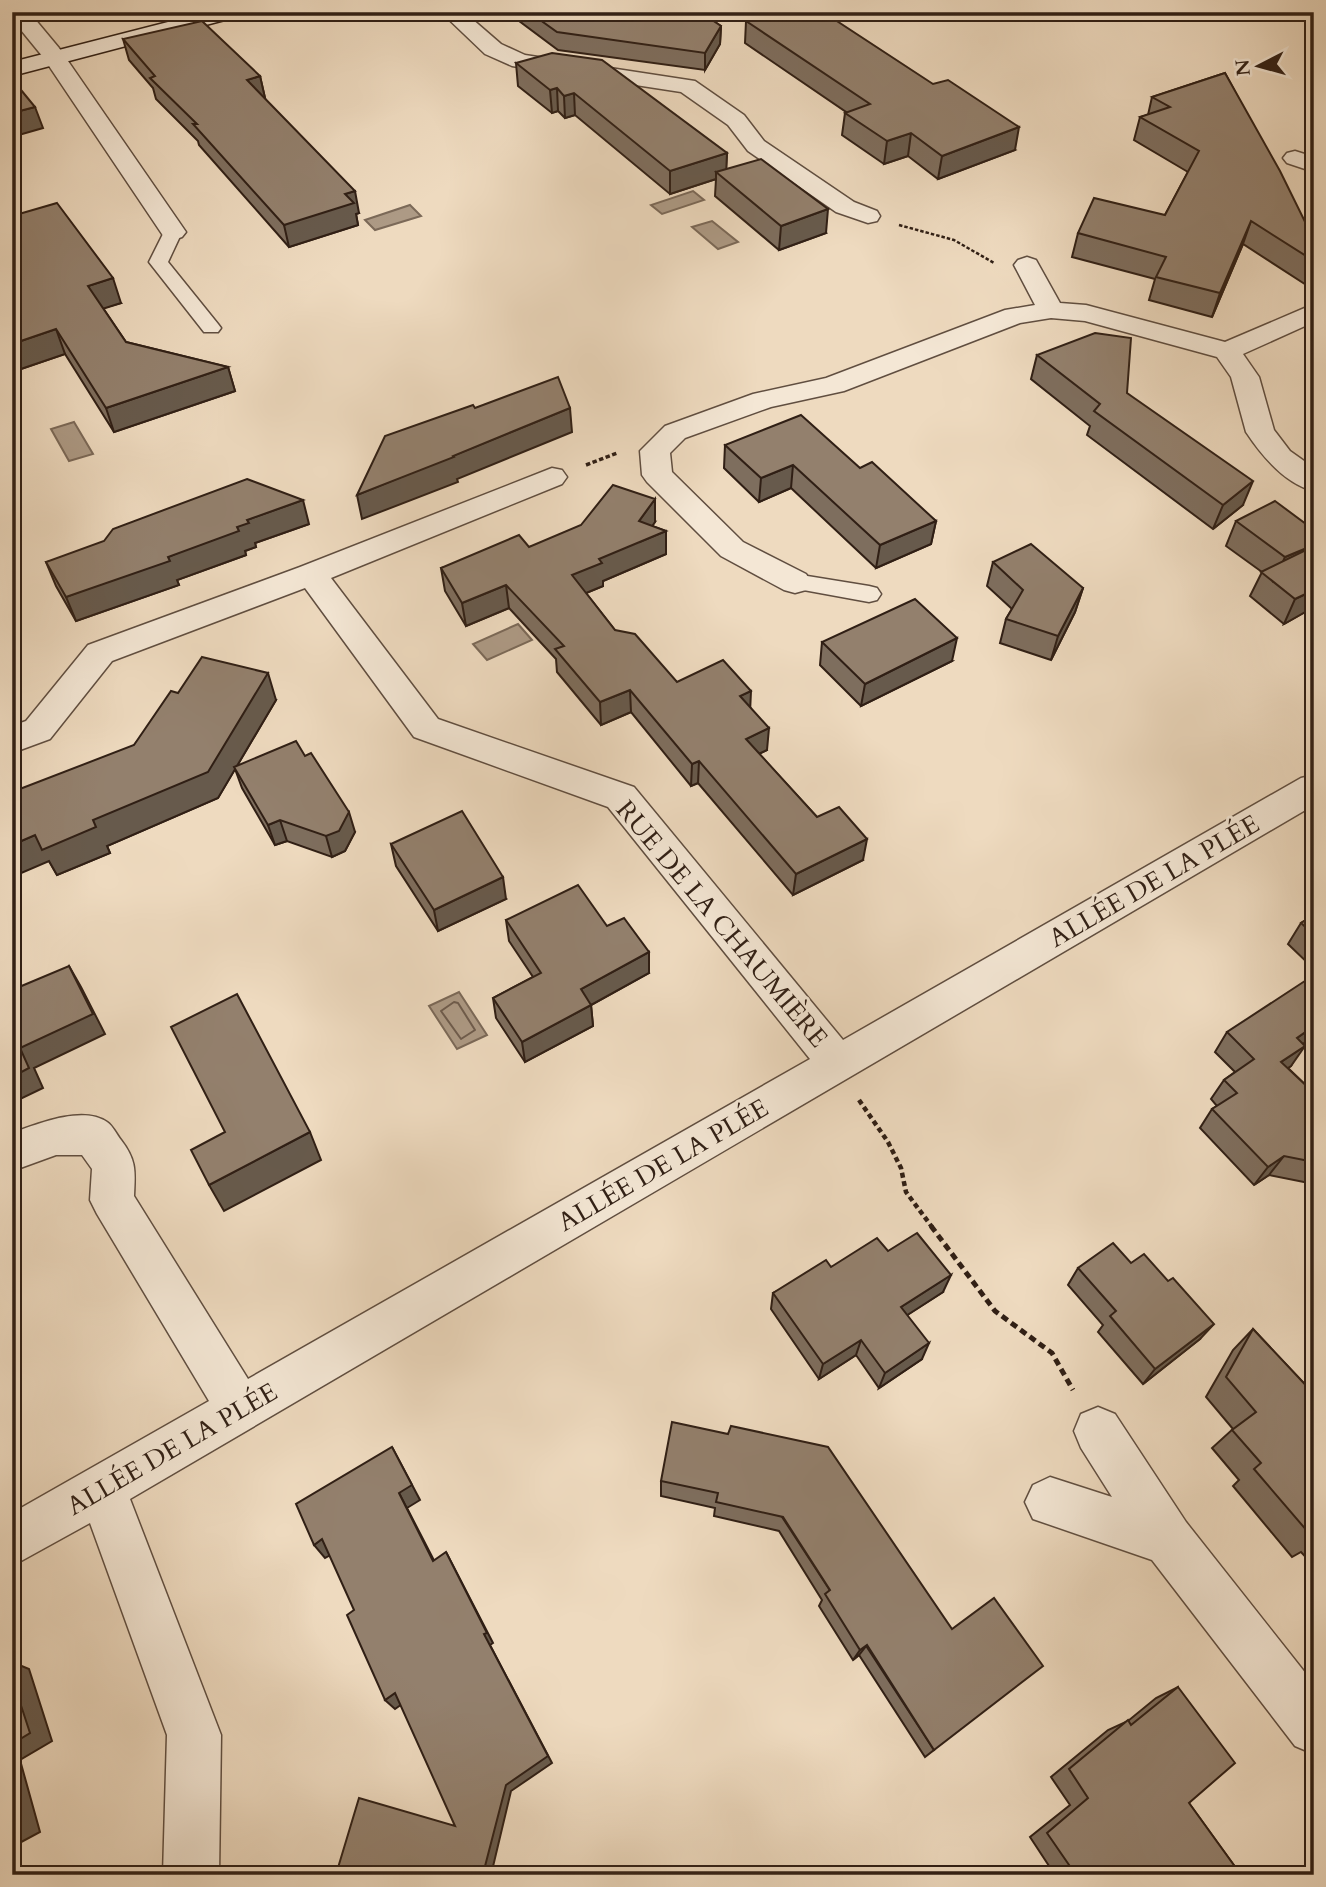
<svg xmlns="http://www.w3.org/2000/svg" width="1326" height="1887" viewBox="0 0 1326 1887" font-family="Cardo,serif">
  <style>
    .water { fill: #ad9a85; stroke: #7b6958; stroke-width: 2 }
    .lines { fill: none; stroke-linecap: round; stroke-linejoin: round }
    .shore { stroke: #6e5c4d; stroke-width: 2 }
    .lane-casing { stroke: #604e40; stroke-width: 3 }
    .street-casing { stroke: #604e40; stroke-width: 3 }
    .secondary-casing { stroke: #301f15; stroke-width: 3 }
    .path-far3 { stroke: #301f15; stroke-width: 2.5; stroke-dasharray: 3.5 2; stroke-linecap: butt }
    .path-far2 { stroke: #301f15; stroke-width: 3.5; stroke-dasharray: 4.5 2.5; stroke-linecap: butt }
    .path-far1 { stroke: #301f15; stroke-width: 4.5; stroke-dasharray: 5 3.5; stroke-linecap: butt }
    .path { stroke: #301f15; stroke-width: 5; stroke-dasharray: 7 4.5; stroke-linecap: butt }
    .lane { fill: #f4e7d5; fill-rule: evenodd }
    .street { fill: #f4e7d5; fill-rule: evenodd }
    .secondary { fill: #f4e7d5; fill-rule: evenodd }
    .wall { fill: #7e6e5e; stroke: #301f15; stroke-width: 2 }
    .shaded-wall { fill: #675a4c; stroke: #301f15; stroke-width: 2 }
    .building { fill: #93806d; stroke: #301f15; stroke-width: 2 }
    .labels { text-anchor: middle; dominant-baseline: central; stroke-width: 6; stroke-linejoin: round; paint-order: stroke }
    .street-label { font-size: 26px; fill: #301f15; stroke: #f4e7d5 }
  </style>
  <rect width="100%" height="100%" fill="#eedabf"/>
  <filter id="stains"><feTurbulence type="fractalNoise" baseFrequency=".00286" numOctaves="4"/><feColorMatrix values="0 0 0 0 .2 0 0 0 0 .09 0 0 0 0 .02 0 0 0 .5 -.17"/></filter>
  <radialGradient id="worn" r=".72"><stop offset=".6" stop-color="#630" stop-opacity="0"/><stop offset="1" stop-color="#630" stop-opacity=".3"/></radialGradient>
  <!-- water -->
  <g class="water">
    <polygon points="693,191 704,200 662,214 651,205"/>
    <polygon points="410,205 421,216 375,230 365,220"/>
    <polygon points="712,221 738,242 718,249 692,227"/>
    <polygon points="74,422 93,454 69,461 51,429"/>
    <polygon points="518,624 532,640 487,660 473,644"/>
    <polygon points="459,992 487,1035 457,1049 429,1006"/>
  </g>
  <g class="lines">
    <!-- shore -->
    <polygon class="shore" points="454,1002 458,1003 475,1030 461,1039 441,1011"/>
    <defs>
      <g id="lane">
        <polygon points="173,227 182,232 168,262 218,324 221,328 218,332 204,332 149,262 164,232"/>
        <polygon points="795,574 869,586 877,588 881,594 877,600 869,602 787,587 783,582 787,577"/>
      </g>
      <g id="street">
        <polygon points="12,12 29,12 59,48 186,232 182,237 173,240 164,237 43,57 12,19"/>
        <polygon points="441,12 464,12 501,44 525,55 695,81 744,115 764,141 854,202 877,211 880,216 877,221 868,223 836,212 748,151 728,125 681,92 512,66 485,54"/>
        <polygon points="1295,151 1314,157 1314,172 1287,163 1283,158 1287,153"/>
        <path d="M 1027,257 L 1036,260 L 1060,303 L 1086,305 L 1225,342 L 1314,304 L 1314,322 L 1243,354 L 1259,377 L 1274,430 L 1290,451 L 1314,468 L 1314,491 C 1285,484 1262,456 1246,432 L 1231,377 L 1217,357 L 1085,321 L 1051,318 L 1020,323 L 844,391 L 771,407 L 685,438 L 670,453 L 672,472 L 743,542 L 806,574 L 811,582 L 806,590 L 795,593 L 784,590 L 721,556 L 647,482 L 642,475 L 640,451 L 665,426 L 753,394 L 826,378 L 1005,310 L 1035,305 L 1014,265 L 1018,260 Z"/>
        <path d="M 552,468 L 562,470 L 567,477 L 562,484 L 331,578 L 438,719 L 634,787 L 843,1040 L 1301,778 L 1314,775 L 1314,805 L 130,1499 L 221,1735 L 219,1875 L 163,1875 L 167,1735 L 90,1523 L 12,1566 L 12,1513 L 209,1401 L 97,1214 L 90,1200 L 92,1169 L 82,1155 L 56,1155 L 12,1171 L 12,1133 C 37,1124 83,1105 107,1122 C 113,1126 117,1135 121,1140 C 137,1161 135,1171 134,1196 L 248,1379 L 810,1059 L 608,807 L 414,737 L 305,588 L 112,661 L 50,739 L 12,753 L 12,726 L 26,721 L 88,645 L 300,567 Z"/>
        <polygon points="1098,1407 1115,1414 1186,1522 1314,1684 1314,1754 1295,1746 1152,1560 1033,1519 1025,1502 1033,1485 1050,1477 1112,1497 1081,1448 1074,1431 1081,1414"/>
      </g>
      <polygon id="secondary" points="207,12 243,12 240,16 12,76 12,62"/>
    </defs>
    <!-- lane casing -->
    <use href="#lane" class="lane-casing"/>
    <!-- street casing -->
    <use href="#street" class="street-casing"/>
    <!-- secondary casing -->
    <use href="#secondary" class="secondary-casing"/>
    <!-- path-far3 -->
    <polyline class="path-far3" points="899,225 954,240 994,263"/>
    <!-- path-far2 -->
    <polyline class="path-far2" points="586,465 617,453"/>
    <!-- path-far1 -->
    <polyline class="path-far1" points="859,1100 888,1142 901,1168 906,1192 932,1227"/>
    <!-- path -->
    <polyline class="path" points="931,1226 995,1311 1052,1353 1073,1390"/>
    <!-- lane -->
    <use href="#lane" class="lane"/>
    <!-- street -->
    <use href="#street" class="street"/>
    <!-- secondary -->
    <use href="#secondary" class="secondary"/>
  </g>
  <!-- wall -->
  <g class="wall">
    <polygon points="507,12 700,12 721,26 720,44 705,70 558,50"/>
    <polygon points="746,21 1015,150 938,179 908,156 884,164 842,135 845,113 846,112 745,43"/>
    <polygon points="123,39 260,76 265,98 264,98 359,213 356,214 358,225 289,247 199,145 198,141 156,99 153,88 129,60"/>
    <polygon points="516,63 727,153 726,169 826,233 779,250 715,196 716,179 670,194 575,115 565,118 558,111 552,113 518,86"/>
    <polygon points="1225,73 1314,240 1314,290 1243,244 1212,317 1149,300 1155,279 1072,257 1078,233 1165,215 1188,172 1134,140 1140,117 1148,115 1152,97"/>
    <polygon points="12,216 121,303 103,308 126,342 228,367 235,391 114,432 65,354 12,372"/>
    <polygon points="1037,355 1127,393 1243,505 1213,529 1087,435 1090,426 1031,379"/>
    <polygon points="725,445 860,468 936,521 931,544 876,568 791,488 759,502 724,468"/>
    <polygon points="1236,521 1314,530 1314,607 1284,624 1250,596 1262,572 1226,546"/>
    <polygon points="655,522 652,526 666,531 666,554 603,581 603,586 586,593 615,630 677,682 750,707 767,750 759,754 817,817 863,860 793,895 698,783 691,786 631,712 601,725 557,672 556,659 509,608 466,626 445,591 441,568 529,547"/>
    <polygon points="309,524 255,543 256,547 245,551 246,555 177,580 179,585 76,621 56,586 46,562"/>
    <polygon points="993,562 1083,588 1075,612 1051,660 1000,643 1006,619 1012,609 987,586"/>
    <polygon points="822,642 952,661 861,706 820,665"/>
    <polygon points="178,693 276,700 237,766 355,832 345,851 332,857 287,841 275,845 242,788 235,769 218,798 107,846 110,853 57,875 49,861 134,745"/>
    <polygon points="391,844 506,899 438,931 396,866"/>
    <polygon points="1314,915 1314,969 1288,944 1301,923"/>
    <polygon points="506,920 607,926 649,973 591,1005 593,1026 525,1062 496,1018 493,998 533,977 509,941"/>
    <polygon points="1227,1032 1314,1036 1303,1044 1291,1066 1288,1068 1314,1093 1314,1184 1269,1175 1254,1185 1200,1128 1212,1109 1217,1106 1211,1099 1224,1080 1235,1072 1215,1052"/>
    <polygon points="888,1251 943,1292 907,1315 922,1359 879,1388 856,1355 819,1379 771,1309 773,1293 831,1267"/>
    <polygon points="1078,1268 1200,1339 1143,1384 1098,1332 1103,1325 1068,1285"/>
    <polygon points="1253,1329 1314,1394 1314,1566 1301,1552 1292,1557 1233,1486 1239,1480 1212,1448 1233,1429 1206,1397 1233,1350"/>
    <polygon points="728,1434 934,1750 925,1757 859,1655 853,1660 819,1606 822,1600 779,1531 714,1516 715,1508 661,1496 661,1481"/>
    <polygon points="1178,1687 1189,1803 1241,1875 1055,1875 1030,1837 1070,1805 1051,1777 1108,1730 1128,1721 1156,1698"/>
  </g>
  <!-- shaded-wall -->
  <g class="shaded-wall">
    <polygon points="721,26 720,44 705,70 705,53"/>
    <polygon points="260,76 265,98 251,101 247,80"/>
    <polygon points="557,88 558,111 552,113 550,90"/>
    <polygon points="574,93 575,115 565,118 564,96"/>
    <polygon points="35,107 43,128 12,137 12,113"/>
    <polygon points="1019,127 1015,150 938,179 942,156"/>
    <polygon points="911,133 908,156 884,164 887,141"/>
    <polygon points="727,153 726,176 716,172 716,179 670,194 670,171"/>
    <polygon points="355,191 359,213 356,214 358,225 289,247 284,225 345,194"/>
    <polygon points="828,209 826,233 779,250 781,226"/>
    <polygon points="1251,221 1243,244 1212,317 1220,293"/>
    <polygon points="113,278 121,303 96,311 88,286"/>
    <polygon points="56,329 65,354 12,372 12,344"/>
    <polygon points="228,367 235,391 114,432 106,408"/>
    <polygon points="570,408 572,432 457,479 458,482 362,519 357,495"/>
    <polygon points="793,465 791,488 759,502 761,478"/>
    <polygon points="1253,481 1243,505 1213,529 1223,505"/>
    <polygon points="655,499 655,522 642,541 666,531 666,554 603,581 603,586 574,598 572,575 599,559 639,521"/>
    <polygon points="303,500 309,524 255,543 256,547 245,551 246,555 177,580 179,585 76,621 66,597 168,557 237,527 247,520"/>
    <polygon points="936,521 931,544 876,568 880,545"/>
    <polygon points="1314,545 1314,564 1274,581 1285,557"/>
    <polygon points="506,585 509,608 466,626 462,603"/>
    <polygon points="1083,588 1075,612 1051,660 1058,636"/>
    <polygon points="1314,590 1314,607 1284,624 1295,599"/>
    <polygon points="957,638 952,661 861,706 865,684"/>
    <polygon points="268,673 276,700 218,798 107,846 110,853 57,875 49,861 12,877 12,845 35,835 93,820"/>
    <polygon points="630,690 631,712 601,725 600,702"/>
    <polygon points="751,691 750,713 740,696"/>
    <polygon points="769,728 767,750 744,761 746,739"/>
    <polygon points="699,761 698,783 691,786 692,764"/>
    <polygon points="349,812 355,832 345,851 332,857 326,836"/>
    <polygon points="280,820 287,841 275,845 268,825"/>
    <polygon points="867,839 863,860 793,895 796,874"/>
    <polygon points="503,877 506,899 438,931 434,910"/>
    <polygon points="649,952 649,973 582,1010 581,989"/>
    <polygon points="69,966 81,987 105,1034 34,1068 43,1088 12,1103 12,1077 20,1048"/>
    <polygon points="591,1005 593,1026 525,1062 522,1042"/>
    <polygon points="1314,1026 1314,1036 1283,1058 1297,1038"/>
    <polygon points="1305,1046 1291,1066 1268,1081 1281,1062"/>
    <polygon points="310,1132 321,1160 224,1211 209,1185"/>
    <polygon points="1284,1156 1269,1175 1254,1185 1268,1167"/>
    <polygon points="951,1275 943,1292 895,1323 901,1307"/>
    <polygon points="1214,1324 1200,1339 1143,1384 1155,1369"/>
    <polygon points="861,1340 856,1355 819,1379 823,1364"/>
    <polygon points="929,1343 922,1359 879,1388 885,1373"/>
    <polygon points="392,1447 420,1500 407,1508 441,1574 399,1493"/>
    <polygon points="322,1539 334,1553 325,1558 314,1545"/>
    <polygon points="446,1552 493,1643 490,1645 552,1763 511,1791 491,1875 483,1874"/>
    <polygon points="867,1645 859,1655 853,1660 860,1650"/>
    <polygon points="12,1662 29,1669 52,1741 20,1760 40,1832 12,1847"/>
    <polygon points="395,1693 405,1702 395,1709 385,1700"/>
  </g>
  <!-- building -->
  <g class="building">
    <polygon points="529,12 700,12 721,26 705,53 557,32"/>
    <polygon points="779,12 823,12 933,84 948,80 1019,127 942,156 911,133 887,141 845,113 870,104 746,21"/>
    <polygon points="202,21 260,76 247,80 355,191 345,194 354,203 284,225 193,124 197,124 150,78 155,76 123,39"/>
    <polygon points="552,53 602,60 727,153 670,171 574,93 564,96 557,88 550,90 516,63"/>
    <polygon points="1225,73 1280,171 1314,240 1314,261 1251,221 1220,293 1156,277 1166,257 1078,233 1094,198 1165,215 1199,151 1140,117 1170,107 1152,97"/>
    <polygon points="12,79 35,107 12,113"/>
    <polygon points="761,159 828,209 781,226 716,172"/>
    <polygon points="57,203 113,278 88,286 126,342 228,367 106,408 56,329 12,344 12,216"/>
    <polygon points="1095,333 1131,338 1127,393 1253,481 1223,505 1094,411 1100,404 1037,355"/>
    <polygon points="558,377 570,408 453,456 454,457 357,495 385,436 473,405 475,408"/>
    <polygon points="801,415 860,468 872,462 936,521 880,545 793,465 761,478 725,445"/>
    <polygon points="247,479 303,500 247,520 249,523 237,527 239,531 168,557 170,561 66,597 46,562 104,541 113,529"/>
    <polygon points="613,485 655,499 639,521 666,531 599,559 602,563 572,575 615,630 635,634 677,682 723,660 751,691 740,696 769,728 746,739 817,817 839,807 867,839 796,874 699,761 692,764 630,690 600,702 555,649 564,646 506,585 462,603 441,568 519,535 529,547 581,525"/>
    <polygon points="1275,501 1314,530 1314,545 1285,557 1236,521"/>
    <polygon points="1031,544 1083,588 1058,636 1006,619 1023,590 993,562"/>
    <polygon points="1314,546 1314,590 1295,599 1261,572"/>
    <polygon points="915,599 957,638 865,684 822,642"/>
    <polygon points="202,657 268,673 208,772 93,820 96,827 42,850 35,835 12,845 12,792 134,745 171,691 178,693"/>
    <polygon points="296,741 305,756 311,753 349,812 339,831 326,836 280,820 268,825 234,767"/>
    <polygon points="462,811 503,877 434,910 391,844"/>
    <polygon points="578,885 607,926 624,918 649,952 581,989 591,1005 522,1042 493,998 541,973 506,920"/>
    <polygon points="1314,915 1314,935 1301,923"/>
    <polygon points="69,966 93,1014 20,1048 29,1068 12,1077 12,990"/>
    <polygon points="1314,975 1314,1026 1297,1038 1305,1046 1281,1062 1314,1093 1314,1162 1284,1156 1268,1167 1212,1109 1237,1093 1224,1080 1254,1059 1227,1032"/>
    <polygon points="237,994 310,1132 209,1185 191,1150 225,1132 171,1027"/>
    <polygon points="917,1233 951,1275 901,1307 929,1343 885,1373 861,1340 823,1364 773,1293 826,1260 831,1267 877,1238 888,1251"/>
    <polygon points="1113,1243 1131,1263 1144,1254 1168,1281 1173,1278 1214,1324 1155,1369 1110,1316 1116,1311 1078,1268"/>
    <polygon points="1253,1329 1314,1394 1314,1539 1254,1469 1261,1463 1232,1430 1256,1412 1226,1377"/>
    <polygon points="672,1422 728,1434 731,1426 828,1447 952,1629 994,1598 1043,1666 934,1750 867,1645 860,1650 825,1594 830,1590 783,1517 716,1502 718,1493 661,1481"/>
    <polygon points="392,1447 412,1485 399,1493 433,1561 446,1552 487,1633 484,1634 548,1756 506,1785 483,1874 485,1875 349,1875 337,1871 359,1798 455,1826 395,1693 385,1700 347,1615 354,1610 322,1539 314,1545 296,1504"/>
    <polygon points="12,1678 30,1733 12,1744"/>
    <polygon points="1178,1687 1235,1763 1189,1803 1241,1875 1076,1875 1047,1833 1088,1798 1069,1769 1128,1720 1131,1725"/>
    <polygon points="12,1812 17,1827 12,1830"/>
  </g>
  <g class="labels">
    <!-- street labels -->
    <g class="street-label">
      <text transform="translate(1154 881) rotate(-30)">ALLÉE DE LA PLÉE</text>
      <text transform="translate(722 924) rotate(50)">RUE DE LA CHAUMIÈRE</text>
      <text transform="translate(663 1165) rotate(-30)">ALLÉE DE LA PLÉE</text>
      <text transform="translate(172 1449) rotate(-30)">ALLÉE DE LA PLÉE</text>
    </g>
  </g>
  <!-- margin -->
  <rect width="1326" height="1887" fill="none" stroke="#eedabf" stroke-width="42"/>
  <rect x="14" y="14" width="1298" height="1859" fill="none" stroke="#301f15" stroke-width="3.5"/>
  <rect x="21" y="21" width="1284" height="1845" fill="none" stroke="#301f15" stroke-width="2"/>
  <!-- north arrow -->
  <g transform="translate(1259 66) rotate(264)" stroke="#f4e7d5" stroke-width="5" paint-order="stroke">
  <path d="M0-5L12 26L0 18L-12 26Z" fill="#301f15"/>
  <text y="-10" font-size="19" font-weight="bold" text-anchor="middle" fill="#301f15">N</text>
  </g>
  <rect width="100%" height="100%" filter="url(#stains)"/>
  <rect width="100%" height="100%" fill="url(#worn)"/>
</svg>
